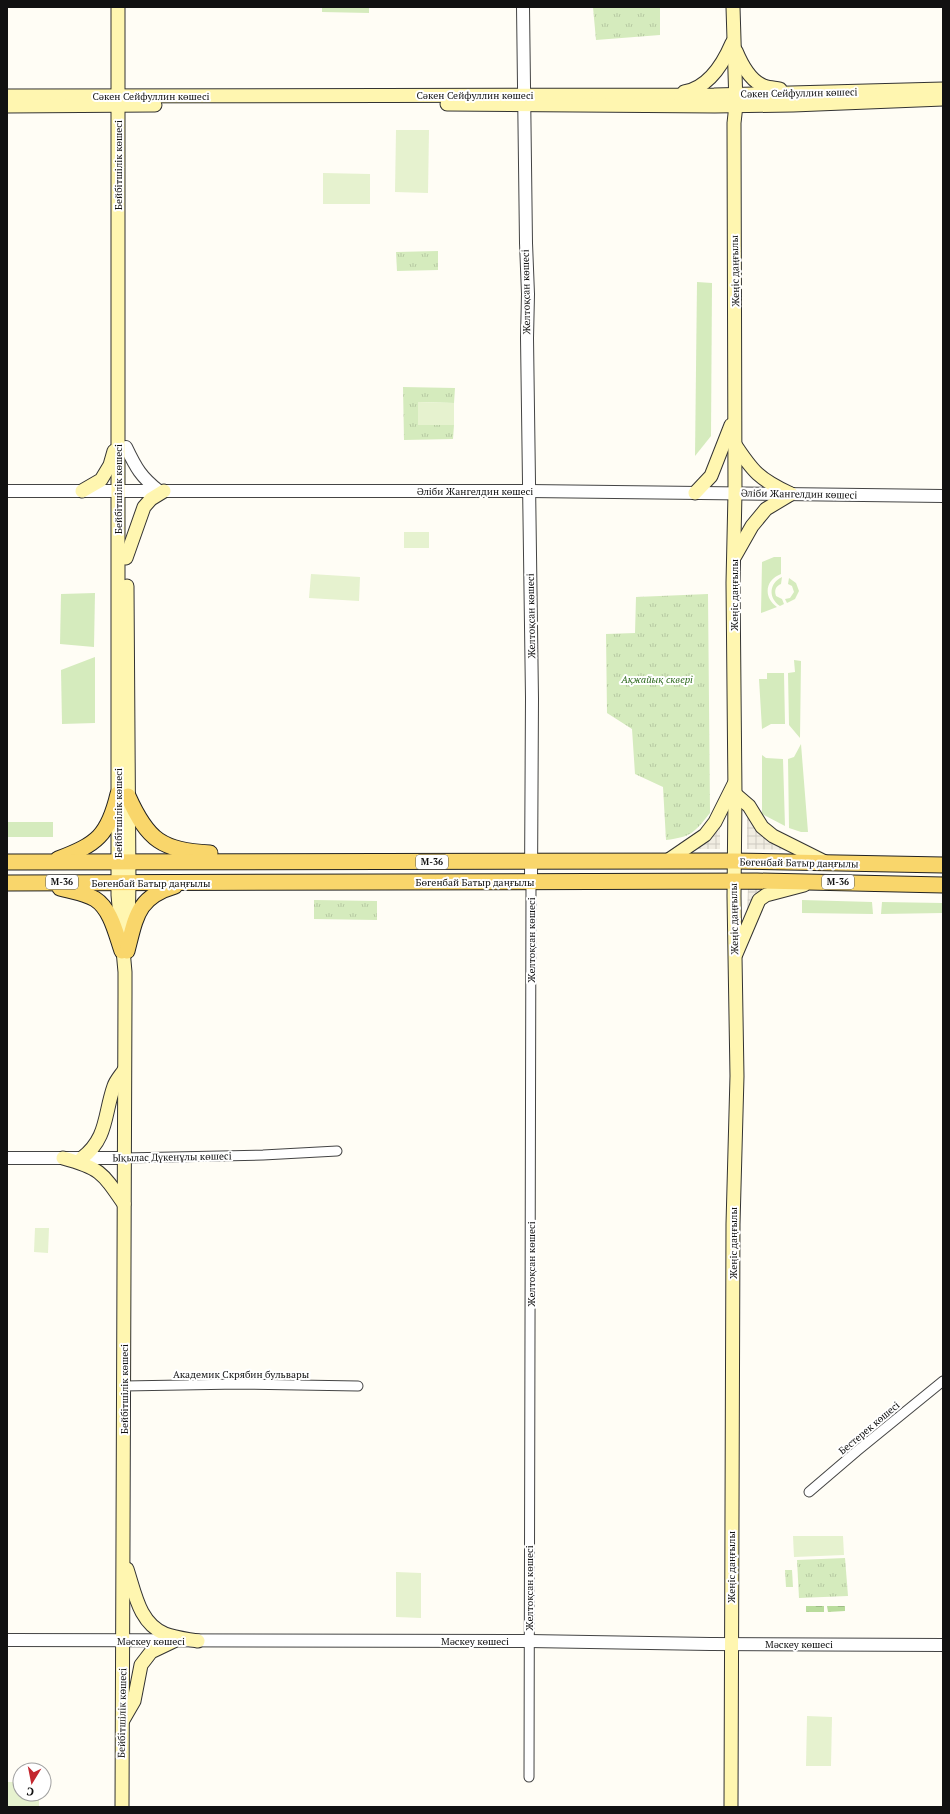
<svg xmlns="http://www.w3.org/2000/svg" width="950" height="1814" viewBox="0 0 950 1814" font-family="'PT Serif',serif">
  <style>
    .grass { fill: #d5ebbd }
    .forest { fill: url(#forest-firs) }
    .park { fill: url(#park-tufts) }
    .pitch { fill: #e6f2cf }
    .plaza { fill: url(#plaza-grid) }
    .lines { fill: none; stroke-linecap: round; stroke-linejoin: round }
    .minor-casing { stroke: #444; stroke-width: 11 }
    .tertiary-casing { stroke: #444; stroke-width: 14 }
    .secondary-casing { stroke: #333; stroke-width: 15 }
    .primary-casing { stroke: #222; stroke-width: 17 }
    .minor { stroke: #fff; stroke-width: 9 }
    .tertiary { stroke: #fff; stroke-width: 12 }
    .secondary { stroke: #fff6b0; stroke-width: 13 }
    .primary { stroke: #f9d66b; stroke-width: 15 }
    .labels { text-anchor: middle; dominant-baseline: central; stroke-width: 4; stroke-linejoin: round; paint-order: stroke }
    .shield { fill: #fff; stroke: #585858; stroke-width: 1 }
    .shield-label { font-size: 9px; font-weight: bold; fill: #111 }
    .street-label { font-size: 10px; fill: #111; stroke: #fff }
    .park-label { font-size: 10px; font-style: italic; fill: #2f6b1f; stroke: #fff }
  </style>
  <defs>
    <pattern id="forest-firs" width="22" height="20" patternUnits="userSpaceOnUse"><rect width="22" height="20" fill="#b9dc9c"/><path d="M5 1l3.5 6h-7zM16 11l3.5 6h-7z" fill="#9ebc85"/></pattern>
    <pattern id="park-tufts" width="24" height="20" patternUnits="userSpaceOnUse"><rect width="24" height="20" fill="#d5ebbd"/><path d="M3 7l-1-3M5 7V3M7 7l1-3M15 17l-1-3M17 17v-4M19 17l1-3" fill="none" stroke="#b6c8a1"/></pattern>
    <pattern id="plaza-grid" width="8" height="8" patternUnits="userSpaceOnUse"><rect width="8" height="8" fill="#f1ede2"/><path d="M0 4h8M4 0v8" fill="none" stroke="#cecac1"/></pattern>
  </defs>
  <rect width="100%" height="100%" fill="#fffdf5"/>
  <!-- grass -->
  <g class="grass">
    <polygon points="697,282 712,283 711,436 695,456"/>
    <path d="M 774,557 L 781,557 L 781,574 C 765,580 763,597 777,607 L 761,613 L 762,562 Z"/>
    <path d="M 782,577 L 781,584 C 776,586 774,590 776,596 L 782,599 L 784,604 L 780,606 C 768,598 769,583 782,577 Z"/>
    <polygon points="789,578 796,583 799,591 795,599 787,603 785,599 790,598 794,592 792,586 788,584"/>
    <polygon points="95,593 94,647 60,644 61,594"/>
    <polygon points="95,657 95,723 62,724 61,670"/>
    <polygon points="794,660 801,661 800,738 789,725 788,673 795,672"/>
    <polygon points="767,673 784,673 785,724 771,724 762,729 759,679 767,679"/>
    <polygon points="801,744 808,832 801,832 789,828 788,759 794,757"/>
    <polygon points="762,755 766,758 783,759 785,826 762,814"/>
    <rect x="7" y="822" width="46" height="15"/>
    <polygon points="802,900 872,902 873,914 802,913"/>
    <polygon points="882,902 943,903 943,913 881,914"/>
  </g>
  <!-- forest -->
  <g class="forest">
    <rect x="806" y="1606" width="18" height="6"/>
    <polygon points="827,1606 845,1606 845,1611 828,1612"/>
  </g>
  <!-- park -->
  <g class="park">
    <polygon points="322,7 369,7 369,13 322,12"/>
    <polygon points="593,7 660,7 660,35 596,40"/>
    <polygon points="438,251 438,270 397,271 396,252"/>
    <polygon points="403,387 455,388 454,403 418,402 418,425 454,425 453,439 404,440"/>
    <path d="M 708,594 L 710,813 C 694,833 691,837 666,840 L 663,787 L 635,774 L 632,729 L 607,713 L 606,634 L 635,633 L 636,597 Z"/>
    <polygon points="314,900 377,901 377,920 314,919"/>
    <polygon points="845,1558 848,1596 799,1598 797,1560"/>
    <polygon points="785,1570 792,1570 793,1587 786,1587"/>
  </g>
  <!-- pitch -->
  <g class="pitch">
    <polygon points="396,130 429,130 428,193 395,192"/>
    <polygon points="323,173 370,174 370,204 323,204"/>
    <polygon points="418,402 454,403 454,425 418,425"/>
    <rect x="404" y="532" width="25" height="16"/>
    <polygon points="311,574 360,577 359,601 309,598"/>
    <polygon points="35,1228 49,1228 48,1253 34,1252"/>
    <polygon points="793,1536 843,1536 844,1555 794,1557"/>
    <polygon points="396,1572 421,1573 421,1618 396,1617"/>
    <polygon points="807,1716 832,1717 831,1766 806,1766"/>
    <polygon points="7,1782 20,1782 20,1794 39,1794 39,1807 7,1807"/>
  </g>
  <!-- plaza -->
  <g class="plaza">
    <polygon points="747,808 793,850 747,849"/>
    <polygon points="720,816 720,849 688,849"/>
    <polygon points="748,887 771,888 747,913"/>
  </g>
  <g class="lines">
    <defs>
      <g id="minor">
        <polyline points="124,1158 263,1155 337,1151"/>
        <polyline points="124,1386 239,1384 358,1386"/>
        <polyline points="809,1492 857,1451 943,1381"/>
        <path d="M 529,1777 C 529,1479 533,1180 531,881"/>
      </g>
      <g id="tertiary">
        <polyline points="523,7 526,243 528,294 527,338 532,698 531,881"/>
        <path d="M 126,447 C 136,468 141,477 159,491"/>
        <polyline points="7,491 529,491 943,496"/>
        <polyline points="7,1158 124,1158"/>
        <polyline points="7,1640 529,1641 710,1644 943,1645"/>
      </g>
      <g id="secondary">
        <polyline points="118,7 118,895 125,972 125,994 122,1807"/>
        <path d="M 736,51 C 741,63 750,81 764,86 C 769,88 775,88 780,89"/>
        <path d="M 684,92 C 708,88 723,64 732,43"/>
        <polyline points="7,96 714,95 943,89"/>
        <polyline points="447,104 715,106 793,105 943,99"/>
        <polyline points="7,106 155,105"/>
        <path d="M 734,443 C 753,472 759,479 791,494"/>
        <polyline points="82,491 101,480 110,465 114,451"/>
        <polyline points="695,493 711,476 731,425"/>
        <polyline points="735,556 752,526 766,509 791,494"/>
        <polyline points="126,558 144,507 151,499 164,491"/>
        <polyline points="127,586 129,883 128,934"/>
        <polyline points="735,794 749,806 762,827 773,836 827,863"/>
        <polyline points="667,861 705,835 715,822 734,784"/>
        <polyline points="736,954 759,900 766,895 804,885"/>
        <path d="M 63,1158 C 100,1168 102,1172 124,1204"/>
        <path d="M 82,1158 C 108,1138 104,1114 114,1086 C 116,1080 121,1075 124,1070"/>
        <path d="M 127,1569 C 135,1593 139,1623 165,1634 C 175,1638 187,1639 198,1641"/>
        <polyline points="123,1720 134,1701 141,1665 151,1652 174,1641"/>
        <polyline points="731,1807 733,1224 737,1076 734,896 735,794 733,583 735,493 734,123 736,105 733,7"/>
      </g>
      <g id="primary">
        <path d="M 128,796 C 148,841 162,850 210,853"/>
        <path d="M 58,859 C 97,844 108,836 118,794"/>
        <polyline points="7,862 734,861 943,865"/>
        <polyline points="7,883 757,881 943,885"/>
        <path d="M 60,888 C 71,891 85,893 95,899 C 111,909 116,934 122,951"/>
        <path d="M 127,951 C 136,917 137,897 175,886"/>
      </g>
    </defs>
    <!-- minor casing -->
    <use href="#minor" class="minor-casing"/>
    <!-- tertiary casing -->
    <use href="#tertiary" class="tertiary-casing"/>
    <!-- secondary casing -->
    <use href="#secondary" class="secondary-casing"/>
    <!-- primary casing -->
    <use href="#primary" class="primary-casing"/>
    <!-- minor -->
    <use href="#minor" class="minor"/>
    <!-- tertiary -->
    <use href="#tertiary" class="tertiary"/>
    <!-- secondary -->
    <use href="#secondary" class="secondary"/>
    <!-- primary -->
    <use href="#primary" class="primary"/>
  </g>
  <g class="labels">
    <!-- shield labels -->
    <g class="shield">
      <rect x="416" y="855" width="32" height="14" rx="3"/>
      <rect x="46" y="875" width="32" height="14" rx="3"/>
      <rect x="822" y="875" width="32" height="14" rx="3"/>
    </g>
    <g class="shield-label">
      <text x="432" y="862">M-36</text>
      <text x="62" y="882">M-36</text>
      <text x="838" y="882">M-36</text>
    </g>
    <!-- street labels -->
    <g class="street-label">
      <text transform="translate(799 93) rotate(-1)">Сәкен Сейфуллин көшесі</text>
      <text x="475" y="95">Сәкен Сейфуллин көшесі</text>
      <text x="151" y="96">Сәкен Сейфуллин көшесі</text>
      <text transform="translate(118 165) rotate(-90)">Бейбітшілік көшесі</text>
      <text transform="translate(735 271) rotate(-91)">Жеңіс даңғылы</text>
      <text transform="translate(526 292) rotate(-91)">Желтоқсан көшесі</text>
      <text transform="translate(118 489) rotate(-90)">Бейбітшілік көшесі</text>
      <text x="475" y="491">Әліби Жангелдин көшесі</text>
      <text transform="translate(799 494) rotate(1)">Әліби Жангелдин көшесі</text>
      <text transform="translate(734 595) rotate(-90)">Жеңіс даңғылы</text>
      <text transform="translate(531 616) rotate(-91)">Желтоқсан көшесі</text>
      <text transform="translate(118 813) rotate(-90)">Бейбітшілік көшесі</text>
      <text transform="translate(799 863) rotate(1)">Бөгенбай Батыр даңғылы</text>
      <text x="475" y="882">Бөгенбай Батыр даңғылы</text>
      <text x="151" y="883">Бөгенбай Батыр даңғылы</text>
      <text transform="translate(734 919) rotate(-91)">Жеңіс даңғылы</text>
      <text transform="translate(531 940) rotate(-90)">Желтоқсан көшесі</text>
      <text transform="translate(172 1157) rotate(-1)">Ықылас Дүкенұлы көшесі</text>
      <text transform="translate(733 1243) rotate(-90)">Жеңіс даңғылы</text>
      <text transform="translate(531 1264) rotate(-90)">Желтоқсан көшесі</text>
      <text x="241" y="1374">Академик Скрябин бульвары</text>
      <text transform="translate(124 1389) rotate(-90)">Бейбітшілік көшесі</text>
      <text transform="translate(869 1428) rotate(-40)">Бестерек көшесі</text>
      <text transform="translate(731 1567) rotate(-90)">Жеңіс даңғылы</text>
      <text transform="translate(529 1588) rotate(-90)">Желтоқсан көшесі</text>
      <text x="151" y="1641">Мәскеу көшесі</text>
      <text x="475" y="1641">Мәскеу көшесі</text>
      <text x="799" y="1644">Мәскеу көшесі</text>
      <text transform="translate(122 1713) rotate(-89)">Бейбітшілік көшесі</text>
    </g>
    <!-- park labels -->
    <g class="park-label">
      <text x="657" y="679">Ақжайық сквері</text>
    </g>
  </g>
  <!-- border -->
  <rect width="950" height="1814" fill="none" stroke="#111111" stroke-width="16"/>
  <!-- north arrow -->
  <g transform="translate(32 1782) rotate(190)"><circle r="19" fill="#ffffff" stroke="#a0a0a0"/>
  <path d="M0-3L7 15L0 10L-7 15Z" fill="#c4262e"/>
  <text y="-6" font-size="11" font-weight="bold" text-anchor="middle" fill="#111111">С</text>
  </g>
</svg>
